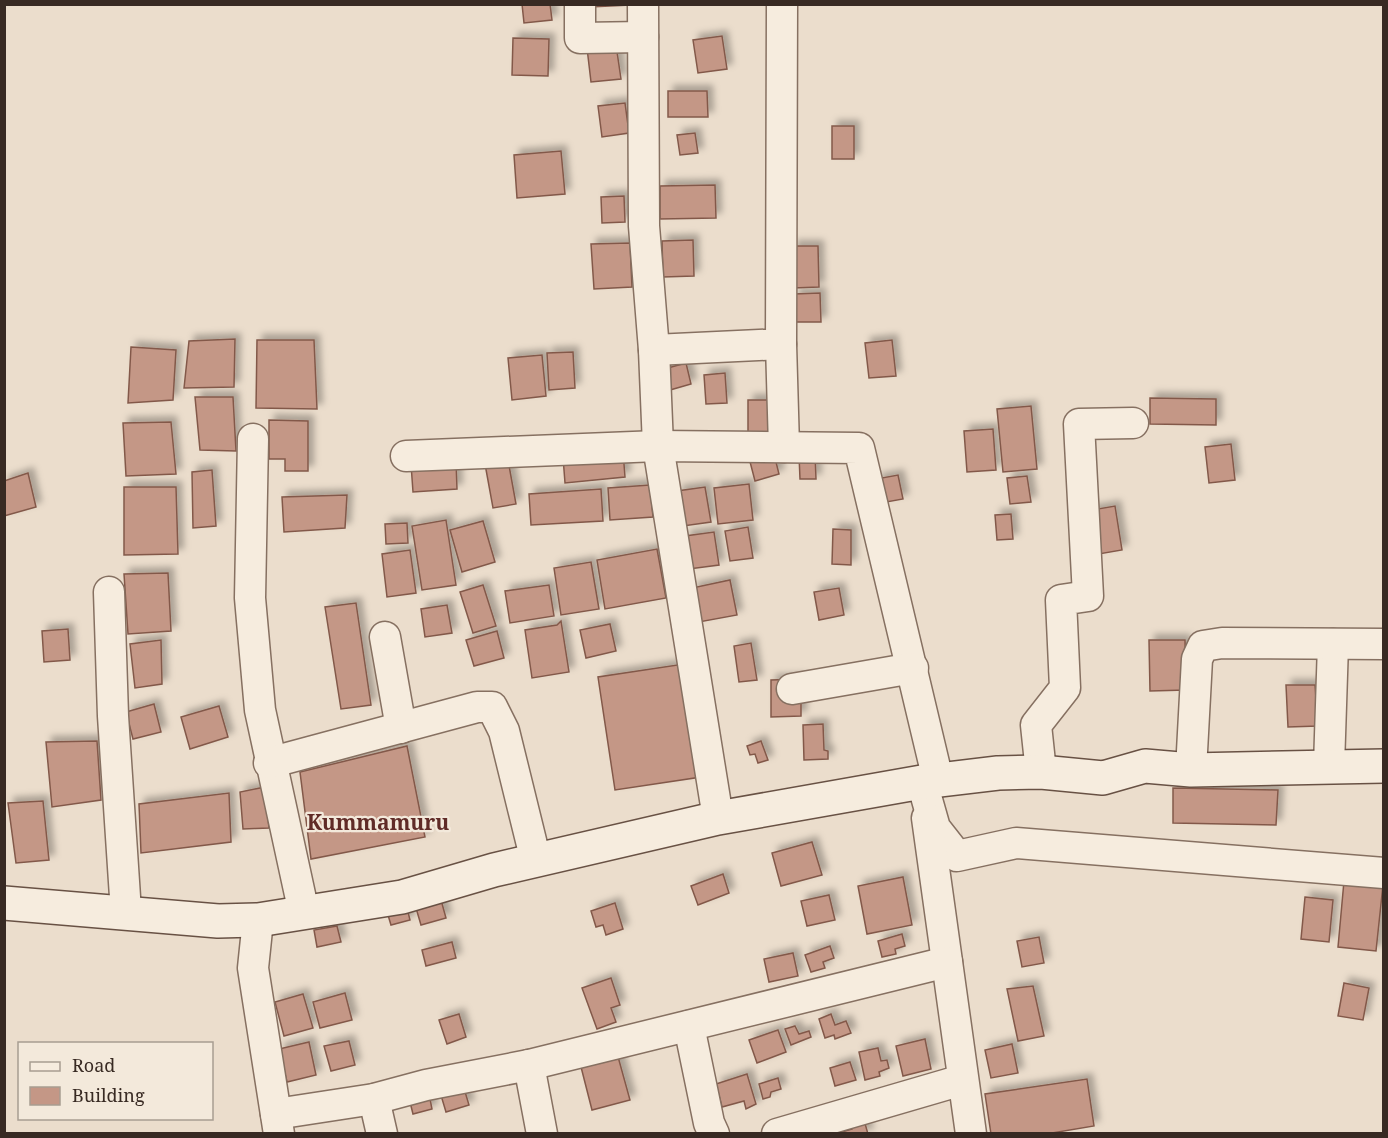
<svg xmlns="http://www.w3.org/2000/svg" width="1388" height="1138" viewBox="0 0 1388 1138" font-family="'Noto Serif',serif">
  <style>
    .building { fill: #c49786; stroke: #83594a; stroke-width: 1.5; filter: url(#shadow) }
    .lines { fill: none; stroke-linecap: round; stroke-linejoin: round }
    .minor-casing { stroke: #867061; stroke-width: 33 }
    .secondary-casing { stroke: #685144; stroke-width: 36 }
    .minor { stroke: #f6ecde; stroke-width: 30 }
    .secondary { stroke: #f6ecde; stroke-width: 33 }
    .labels { text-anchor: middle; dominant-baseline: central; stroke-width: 4.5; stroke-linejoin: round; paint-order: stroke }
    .quarter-label { font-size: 21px; font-weight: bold; fill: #602b27; stroke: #f3e9db }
  </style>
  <defs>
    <filter id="shadow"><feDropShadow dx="5.5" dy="-5.5" stdDeviation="3" flood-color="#0004"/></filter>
  </defs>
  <rect width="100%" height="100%" fill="#ebddcc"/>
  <!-- building -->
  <g class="building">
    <polygon points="522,4 550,4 552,20 524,23"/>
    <polygon points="590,4 630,4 630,5 590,7"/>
    <polygon points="722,36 727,69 698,73 693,40"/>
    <polygon points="513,38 549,39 548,76 512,75"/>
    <polygon points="616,45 621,79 591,82 587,48"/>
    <polygon points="668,91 707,91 708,117 668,117"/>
    <polygon points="625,103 629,133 602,137 598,106"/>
    <rect x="832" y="126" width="22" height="33"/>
    <polygon points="695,133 698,153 680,155 677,135"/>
    <polygon points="561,151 565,194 517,198 514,155"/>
    <polygon points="715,185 716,218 660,219 660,186"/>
    <polygon points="624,196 625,222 602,223 601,197"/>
    <polygon points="693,240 694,276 663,277 662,241"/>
    <polygon points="630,243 632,287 594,289 591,244"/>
    <polygon points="792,246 818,246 819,287 793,288"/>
    <polygon points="820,293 821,322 794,322 794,294"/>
    <polygon points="235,339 234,387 184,388 189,341"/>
    <polygon points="257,340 314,340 317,409 256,408"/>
    <polygon points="892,340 896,376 869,378 865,343"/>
    <polygon points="131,347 176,350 173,400 128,403"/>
    <polygon points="573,352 575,388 549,390 547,353"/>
    <polygon points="542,355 546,396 512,400 508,358"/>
    <polygon points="686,363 691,384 670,390 664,369"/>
    <polygon points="725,373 727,403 706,404 704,375"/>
    <polygon points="195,397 233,397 236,451 200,450"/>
    <polygon points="1150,398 1216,399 1216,425 1150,424"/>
    <polygon points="748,400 770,400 771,438 748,437"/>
    <polygon points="1031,406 1037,469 1003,472 997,409"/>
    <polygon points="269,420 308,421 308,471 285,471 285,459 269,459"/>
    <polygon points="171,422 176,474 126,476 123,423"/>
    <polygon points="993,429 996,470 967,472 964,431"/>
    <polygon points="1231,444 1235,480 1209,483 1205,447"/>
    <polygon points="623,451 625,477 565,483 563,457"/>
    <polygon points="748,454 774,454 779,474 755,481"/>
    <polygon points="815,454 816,479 800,479 799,455"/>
    <polygon points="508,460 516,504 493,508 485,464"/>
    <polygon points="456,461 457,489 413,492 411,464"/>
    <polygon points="212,470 216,526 193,528 192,472"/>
    <polygon points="28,473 36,507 4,516 4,481"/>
    <polygon points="898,475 903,499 881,503 876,479"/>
    <polygon points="1027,476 1031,502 1010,504 1007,478"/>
    <polygon points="749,484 753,520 718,524 714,488"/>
    <polygon points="650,485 653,517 610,520 608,488"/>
    <polygon points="124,487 176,487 178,554 124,555"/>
    <polygon points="705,487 711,522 683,526 677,491"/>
    <polygon points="601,489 603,521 531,525 529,494"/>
    <polygon points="347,495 345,528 284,532 282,497"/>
    <polygon points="1115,506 1122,550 1093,555 1086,511"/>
    <polygon points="1011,514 1013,539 997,540 995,515"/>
    <polygon points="446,520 456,585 422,590 412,526"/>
    <polygon points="483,521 495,562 462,572 450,530"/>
    <polygon points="407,523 408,543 386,544 385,524"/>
    <polygon points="748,527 753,558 730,561 725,531"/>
    <polygon points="833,529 851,530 851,565 832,564"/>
    <polygon points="714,532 719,565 689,569 685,536"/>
    <polygon points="657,549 666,598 605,609 597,560"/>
    <polygon points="410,550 416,593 387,597 382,554"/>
    <polygon points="591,562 599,609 561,615 554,568"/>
    <polygon points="168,573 171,631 128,634 124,574"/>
    <polygon points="730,580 737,615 699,622 692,588"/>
    <polygon points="483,585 496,626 473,633 460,592"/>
    <polygon points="549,585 554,616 510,623 505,591"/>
    <polygon points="839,588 844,615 819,620 814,592"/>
    <polygon points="356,603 371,705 341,709 325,607"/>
    <polygon points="447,605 452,633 425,637 421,609"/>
    <polygon points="561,621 569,672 532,678 525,630 557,625"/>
    <polygon points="610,624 616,651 586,658 580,630"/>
    <polygon points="68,629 70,660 44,662 42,631"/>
    <polygon points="497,631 504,658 474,666 466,640"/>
    <polygon points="161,640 162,684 135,688 130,644"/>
    <polygon points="1149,640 1185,640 1186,690 1150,691"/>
    <polygon points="751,643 757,680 739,682 734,646"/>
    <polygon points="684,664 701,777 615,790 598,677"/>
    <polygon points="801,679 801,716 771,717 771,680"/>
    <polygon points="1286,685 1315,685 1318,726 1288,727"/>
    <polygon points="154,704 161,732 133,739 126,712"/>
    <polygon points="219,706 228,737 190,749 181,717"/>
    <polygon points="823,724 824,750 828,751 828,759 804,760 803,725"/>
    <polygon points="97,741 101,800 52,807 46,742"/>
    <polygon points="761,741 768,760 758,763 755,754 750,755 747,746"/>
    <polygon points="407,746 425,837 311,859 300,772"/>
    <polygon points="265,787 269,828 243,829 240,792"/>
    <polygon points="1173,788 1278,790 1276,825 1173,823"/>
    <polygon points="229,793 231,842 141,853 139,804"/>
    <polygon points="43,801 49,860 16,863 8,803"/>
    <polygon points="812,842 822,875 781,886 772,853"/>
    <polygon points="723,874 729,893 698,905 691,886"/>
    <polygon points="903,877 912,925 867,934 858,886"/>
    <polygon points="1344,881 1383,885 1376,951 1338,947"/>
    <polygon points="829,895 835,920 807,926 801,901"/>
    <polygon points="1305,897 1333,900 1329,942 1301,939"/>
    <polygon points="405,900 410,920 391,925 385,905"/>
    <polygon points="441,900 446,918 421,925 416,908"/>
    <polygon points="615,903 623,929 606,935 603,925 596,927 591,911"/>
    <polygon points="337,926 341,942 317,947 314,930"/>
    <polygon points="902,934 905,946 895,949 896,954 882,957 878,941"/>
    <polygon points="1039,937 1044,963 1022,967 1017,941"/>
    <polygon points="452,942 456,958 426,966 422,950"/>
    <polygon points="830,946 834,958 823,962 825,968 811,972 805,955"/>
    <polygon points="793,953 798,976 769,982 764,959"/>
    <polygon points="611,978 620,1005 611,1008 616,1022 597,1029 582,988"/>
    <polygon points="1344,983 1369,988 1363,1020 1338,1016"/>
    <polygon points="1033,986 1044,1036 1018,1041 1007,989"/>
    <polygon points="345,993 352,1020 320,1028 313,1002"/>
    <polygon points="303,994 313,1028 284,1036 275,1002"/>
    <polygon points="459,1014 466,1037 447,1044 439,1020"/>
    <polygon points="831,1014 835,1025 846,1021 851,1033 835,1039 834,1035 825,1038 819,1019"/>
    <polygon points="795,1026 799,1034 809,1031 811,1037 791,1045 785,1029"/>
    <polygon points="778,1030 786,1052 757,1063 749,1040"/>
    <polygon points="925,1039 931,1069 903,1076 896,1046"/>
    <polygon points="349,1041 355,1065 331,1071 324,1046"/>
    <polygon points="309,1042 316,1075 287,1082 279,1049"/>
    <polygon points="1012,1044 1018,1073 991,1078 985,1050"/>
    <polygon points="878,1048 881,1061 887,1060 889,1068 879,1072 880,1076 865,1080 859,1052"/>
    <polygon points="617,1053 630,1100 592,1110 580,1063"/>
    <polygon points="850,1062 856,1080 835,1086 830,1068"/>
    <polygon points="747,1074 756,1104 746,1109 744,1101 722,1107 716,1084"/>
    <polygon points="778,1078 781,1089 771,1092 770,1097 763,1099 759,1084"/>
    <polygon points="1087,1079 1094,1126 1046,1134 991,1134 985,1094"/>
    <polygon points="463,1085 469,1105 446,1112 440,1092"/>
    <polygon points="428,1089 432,1109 413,1114 408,1094"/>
    <polygon points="864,1120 868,1134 835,1134 852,1129 851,1123"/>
  </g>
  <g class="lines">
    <defs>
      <g id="minor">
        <polyline points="580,4 580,38 643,37"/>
        <polyline points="643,4 644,226 654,350 658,446 718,818"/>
        <polyline points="781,344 784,447"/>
        <polyline points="654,350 781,344 782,4"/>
        <polyline points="253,439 250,598 260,710 304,913"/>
        <polyline points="406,456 658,446 859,448 938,780"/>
        <polyline points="109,592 113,716 126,912"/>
        <polyline points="385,637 401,728"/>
        <polyline points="792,689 913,668"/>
        <polyline points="269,763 477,707 492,707 504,731 536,861"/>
        <polyline points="1329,766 1333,644"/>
        <polyline points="1191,770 1197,659 1203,646 1222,643 1384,644"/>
        <polyline points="1041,772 1036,725 1065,688 1061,600 1088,596 1079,424 1133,423"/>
        <polyline points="922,782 935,828 957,856 1016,843 1384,873"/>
        <polyline points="927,818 971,1134"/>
        <polyline points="258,920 253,968 279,1134"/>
        <polyline points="689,1026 709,1123 714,1134"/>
        <polyline points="529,1065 542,1134"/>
        <polyline points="374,1099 382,1134"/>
        <polyline points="276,1114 374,1099 426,1085 529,1065 947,962"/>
        <polyline points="777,1134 962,1080"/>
      </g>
      <polyline id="secondary" points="4,903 218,921 258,920 402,897 494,870 718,818 922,782 998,773 1041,772 1103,778 1145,766 1191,770 1384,766"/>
    </defs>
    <!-- minor casing -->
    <use href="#minor" class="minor-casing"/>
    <!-- secondary casing -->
    <use href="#secondary" class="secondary-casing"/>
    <!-- minor -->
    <use href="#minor" class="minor"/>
    <!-- secondary -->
    <use href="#secondary" class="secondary"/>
  </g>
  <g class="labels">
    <!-- quarter labels -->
    <g class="quarter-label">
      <text x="378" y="822">Kummamuru</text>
    </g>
  </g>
  <!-- border -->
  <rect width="1388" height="1138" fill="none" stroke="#382a23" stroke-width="12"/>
  <!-- legend -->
  <rect x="18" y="1042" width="195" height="78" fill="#f3e9db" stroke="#a89d91" stroke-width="1.5"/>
  <rect x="30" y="1062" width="30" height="9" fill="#f6ecde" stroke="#a89d91" stroke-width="1.5"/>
  <text x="72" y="1072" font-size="18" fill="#382a23">Road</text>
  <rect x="30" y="1087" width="30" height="18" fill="#c49786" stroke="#a89d91" stroke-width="1.5"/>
  <text x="72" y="1102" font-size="18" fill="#382a23">Building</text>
</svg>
